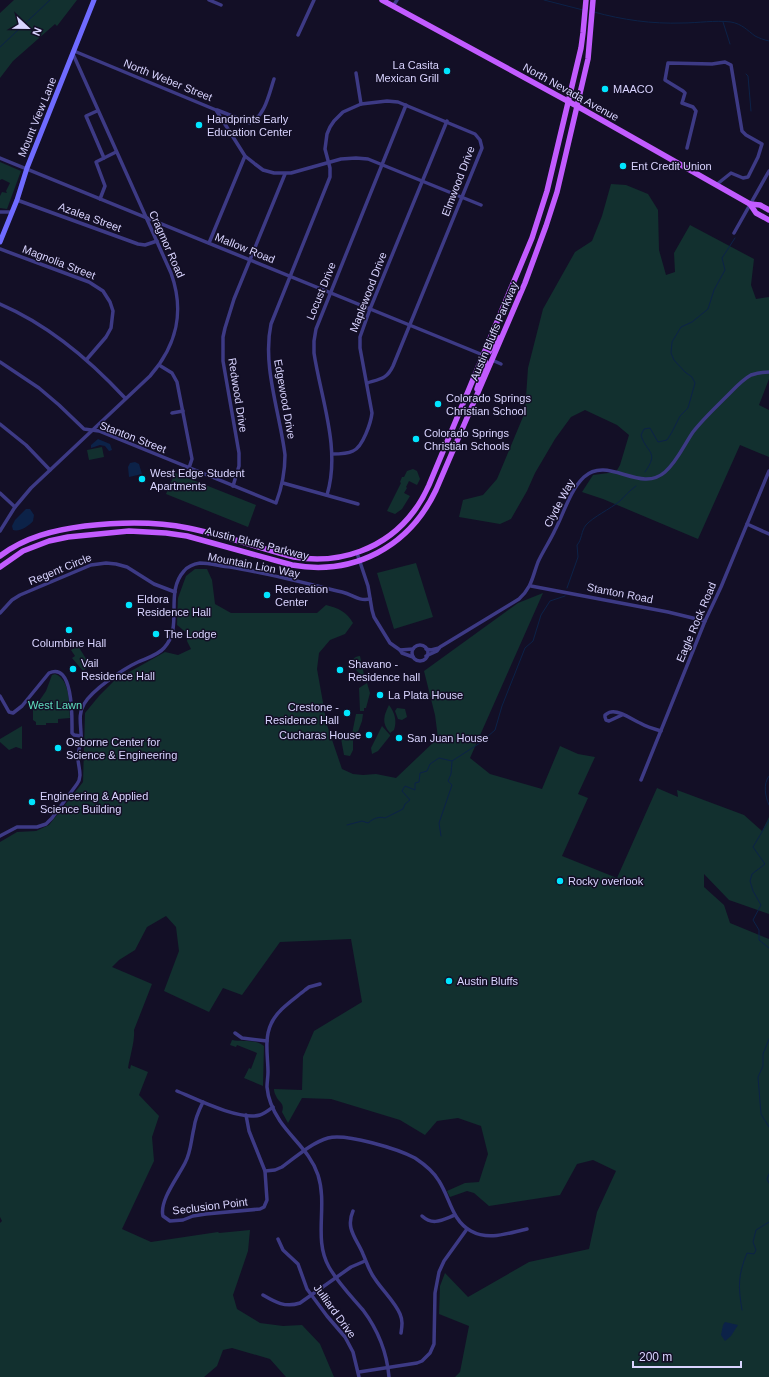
<svg xmlns="http://www.w3.org/2000/svg" width="769" height="1377" viewBox="0 0 769 1377" font-family="Helvetica,sans-serif">
  <style>
    .green { fill: #12302f }
    .water { fill: #0c2248 }
    .lines { fill: none; stroke-linecap: round; stroke-linejoin: round }
    .stream { stroke: #0c2248; stroke-width: 1 }
    .street { stroke: #3d3a85; stroke-width: 3.5 }
    .secondary { stroke: #6f6bff; stroke-width: 5 }
    .primary { stroke: #c25bff; stroke-width: 5.5 }
    .poi-dot { fill: #00e5ff; stroke: #130f26; stroke-width: 1.5 }
    .labels { text-anchor: middle; dominant-baseline: central; stroke-width: 3; stroke-linejoin: round; paint-order: stroke }
    .poi-label { font-size: 11px; fill: #d9d4ff; stroke: #130f26; text-anchor: start }
    .street-label { font-size: 11px; fill: #d9d4ff; stroke: #130f26 }
    .park-label { font-size: 11px; fill: #5fe0c0; stroke: #130f26 }
  </style>
  <rect width="100%" height="100%" fill="#130f26"/>
  <!-- green -->
  <g class="green">
    <polygon points="14,0 77,0 57,26 55,24 13,61 0,78 0,13"/>
    <polygon points="0,162 21,171 7,209 0,208 0,196 2,192 7,193 6,191 10,183 2,179 0,180"/>
    <polygon points="611,184 626,185 648,194 658,210 659,250 666,275 675,272 674,253 690,225 754,259 751,285 756,299 769,297 769,379 759,405 769,410 769,457 740,445 698,539 603,499 582,492 593,475 616,472 620,465 629,435 617,425 585,410 571,417 555,439 535,473 527,491 511,519 500,524 459,517 463,500 483,495 497,479 525,412 528,368 543,309 575,252 592,241 602,216"/>
    <polygon points="102,447 104,457 89,460 87,450"/>
    <polygon points="413,469 417,471 420,479 417,485 409,481 406,487 407,488 404,493 410,496 402,509 395,514 387,511 401,483 400,482 402,477 404,477 407,471"/>
    <polygon points="175,473 256,505 248,527 166,494"/>
    <polygon points="416,563 433,617 394,629 377,573"/>
    <path d="M 195,569 L 207,569 L 212,580 L 215,604 L 231,613 L 317,613 L 326,605 C 338,608 347,612 353,623 L 345,634 L 330,640 L 319,653 L 317,669 L 327,725 L 342,769 L 353,774 L 363,775 L 376,774 L 396,778 L 438,738 L 435,715 L 424,671 L 518,603 L 543,593 L 470,758 L 490,774 L 542,789 L 560,746 L 578,754 L 595,757 L 578,794 L 588,798 L 562,856 L 617,878 L 657,788 L 678,797 L 677,790 L 744,815 L 762,831 L 769,817 L 769,914 L 729,900 L 704,874 L 704,887 L 724,905 L 730,923 L 769,939 L 769,1377 L 455,1377 L 460,1372 L 469,1326 L 439,1314 L 440,1286 L 445,1273 L 468,1297 L 529,1262 L 589,1249 L 597,1212 L 616,1171 L 593,1160 L 577,1164 L 560,1195 L 489,1206 L 474,1193 L 467,1191 L 450,1197 L 447,1191 L 465,1183 L 479,1182 L 488,1154 L 481,1126 L 458,1118 L 437,1121 L 425,1135 L 400,1120 L 331,1099 L 302,1098 L 288,1123 L 282,1112 C 285,1103 279,1103 276,1096 C 275,1094 274,1092 274,1089 L 302,1090 L 303,1057 L 314,1031 L 362,1002 L 351,939 L 280,942 L 242,995 L 223,988 L 209,1012 L 164,991 L 179,951 L 176,927 L 166,916 L 147,927 L 135,950 L 119,960 L 112,967 L 152,984 L 134,1030 C 135,1041 130,1056 128,1068 L 130,1069 L 131,1065 L 148,1072 L 139,1095 L 159,1116 L 152,1137 L 154,1161 L 122,1229 L 151,1242 L 218,1232 L 219,1233 L 250,1230 L 248,1251 L 233,1295 L 237,1309 L 260,1323 L 283,1326 L 302,1325 L 320,1344 L 334,1377 L 286,1377 L 270,1359 L 232,1348 L 223,1350 L 217,1366 L 204,1377 L 0,1377 L 0,1223 L 2,1221 L 0,1217 L 0,842 L 17,832 L 36,831 L 49,825 L 83,782 L 85,713 L 99,696 L 115,680 L 165,652 L 178,655 L 191,649 L 187,641 L 188,634 L 177,625 L 178,598 L 186,576 Z"/>
    <polygon points="78,646 90,665 83,671 72,658 75,656 71,650"/>
    <path d="M 360,656 L 365,679 L 351,665 C 351,660 355,656 360,656 Z"/>
    <path d="M 55,674 C 71,680 69,705 70,718 L 58,719 L 58,723 L 46,723 L 46,725 L 36,725 L 36,722 L 33,720 L 33,710 L 46,691 L 52,675 Z"/>
    <polygon points="367,683 370,693 366,708 364,708 364,711 360,711 359,688"/>
    <path d="M 389,705 C 395,713 397,721 394,730 L 390,733 C 381,723 384,715 389,705 Z"/>
    <polygon points="397,708 405,709 407,717 402,720 398,719 395,711"/>
    <polygon points="356,714 363,714 362,721 356,737 354,738 352,734"/>
    <polygon points="22,726 22,749 16,747 9,750 0,742 0,739"/>
    <polygon points="382,726 390,735 390,736 378,751 372,754 371,748"/>
    <polygon points="342,732 343,737 350,737 353,740 353,750 350,756 344,755 340,733"/>
    <path d="M 232,1040 C 242,1042 256,1039 264,1046 L 263,1086 L 244,1078 L 249,1068 L 251,1069 L 257,1053 L 237,1045 L 236,1047 L 230,1045 Z"/>
  </g>
  <!-- water -->
  <g class="water">
    <polygon points="98,439 110,444 112,450 109,451 105,446 100,445 91,448 91,445"/>
    <polygon points="135,462 139,464 142,474 129,477 128,467 130,463"/>
    <path d="M 26,509 L 30,509 L 34,515 L 33,521 C 29,526 20,532 13,530 L 12,526 L 15,520 Z"/>
    <polygon points="725,1322 738,1325 731,1336 725,1341 721,1335 723,1325"/>
  </g>
  <g class="lines">
    <!-- stream -->
    <g class="stream">
      <polyline points="544,0 583,10"/>
      <path d="M 594,12 C 623,20 652,24 682,23 C 698,23 715,20 731,22 C 742,24 747,30 755,36 C 759,38 764,40 769,41"/>
      <polyline points="723,22 730,44"/>
      <polyline points="0,47 50,0"/>
      <polyline points="746,74 748,76 751,111"/>
      <path d="M 645,472 C 660,451 646,453 641,435 L 644,429 L 650,428 L 658,442 L 667,440 L 672,432 L 680,416 L 688,408 L 695,383 L 692,377 L 685,372 L 674,360 L 671,353 L 672,342 L 681,327 L 692,322 L 708,309 L 714,290 L 725,270 L 722,258 L 735,238"/>
      <path d="M 567,588 L 578,557 L 577,545 C 582,540 581,531 586,525 C 593,517 610,509 620,501 C 625,496 629,491 636,486"/>
      <path d="M 769,776 C 763,784 765,796 769,805"/>
      <polyline points="769,820 753,847 765,864 752,874 750,881 753,891 761,905 753,920 759,930 759,940 769,948"/>
      <path d="M 347,825 L 362,821 L 368,823 C 373,819 378,816 385,818 L 403,809 L 405,804 L 410,800 L 402,791 L 405,786 L 415,790 L 415,783 L 419,782 L 420,773 L 427,771 L 430,764 L 439,758 L 452,761 L 480,743 L 495,730 L 502,706 L 525,648 L 533,641 L 541,615 L 550,601 L 565,596"/>
      <polyline points="441,836 439,823 452,785 448,781 451,774 452,761"/>
      <polyline points="769,1039 763,1054 763,1066 758,1077 761,1114 769,1127"/>
      <polyline points="769,1174 767,1179 769,1183"/>
      <path d="M 742,1310 C 738,1286 738,1275 747,1253 L 754,1254 L 756,1250 L 753,1242 L 756,1230 L 769,1222"/>
    </g>
    <!-- street -->
    <g class="street">
      <polyline points="209,0 221,5"/>
      <polyline points="393,6 397,0"/>
      <polyline points="298,35 314,0"/>
      <polyline points="74,51 216,110 245,156 255,164 263,170 274,173 291,173 341,159 356,158 368,159 481,205"/>
      <polyline points="356,73 361,104"/>
      <path d="M 217,110 L 250,123 C 265,116 269,94 274,79"/>
      <polyline points="97,111 86,116 104,158"/>
      <polyline points="687,148 696,111 693,107 682,103 685,93 683,91 665,80 668,63 712,64 725,62 731,65 742,131 746,135 762,144 758,157 748,177 743,178 731,173 716,185"/>
      <polyline points="0,158 483,355"/>
      <polyline points="100,199 105,186 96,162 116,152"/>
      <polyline points="17,200 138,244 145,245 157,241"/>
      <polyline points="0,212 12,212"/>
      <polyline points="734,233 769,171"/>
      <polyline points="209,243 245,156"/>
      <polyline points="0,249 89,282 103,291 110,302 113,311 111,328 106,337 87,359"/>
      <path d="M 0,304 C 49,325 89,359 125,398"/>
      <polyline points="492,360 501,364"/>
      <path d="M 0,362 L 39,388 L 59,405 L 84,429 L 99,431 L 276,503 C 282,487 285,472 285,455 C 280,413 262,366 271,324 L 330,177 L 330,168 L 325,149 L 327,134 L 330,127 L 334,121 L 343,112 L 361,104 L 387,101 L 398,102 L 475,134 L 480,140 L 482,148 L 393,366 C 387,379 380,379 367,383"/>
      <polyline points="159,365 172,373 177,382 192,459 189,468"/>
      <polyline points="172,413 183,411"/>
      <polyline points="0,424 26,445 50,470"/>
      <path d="M 332,454 C 339,454 347,454 353,451 C 363,447 371,422 372,413 L 360,348 L 360,337 L 370,309 L 447,121"/>
      <polyline points="283,483 358,504"/>
      <polyline points="233,486 239,466 239,453 223,361 223,337 225,328 234,299 285,174"/>
      <polyline points="0,493 15,507"/>
      <path d="M 327,495 C 341,449 321,399 314,353 L 314,341 L 316,329 L 406,105"/>
      <polyline points="747,524 769,534"/>
      <path d="M 0,531 L 15,507 L 31,488 L 150,376 C 177,345 185,312 171,273 L 73,54"/>
      <polyline points="357,553 368,586 372,610 374,617 390,643 400,650 402,653 413,657"/>
      <polyline points="531,586 668,612 705,621"/>
      <polyline points="0,613 12,600 20,595 91,565 106,563 116,564 127,567 154,584 175,592"/>
      <circle cx="420" cy="653" r="8"/>
      <polyline points="426,649 431,650 439,648"/>
      <polyline points="400,650 413,649"/>
      <path d="M 426,656 L 437,651 L 440,647 L 519,599 C 532,587 532,578 538,562 C 543,551 550,541 555,530 C 564,513 570,490 584,477 C 608,455 640,494 665,472 C 677,462 684,445 693,432 C 703,419 716,407 728,395 C 735,388 742,380 751,375 C 757,373 763,372 769,372"/>
      <path d="M 0,696 L 9,712 L 13,713 L 22,706 L 49,673 C 74,661 72,721 72,733 L 74,735 L 81,736"/>
      <path d="M 622,715 L 609,721 L 606,720 L 605,717 L 605,715 C 607,714 609,712 611,712 C 619,710 633,720 640,723 C 647,727 654,729 661,731"/>
      <polyline points="641,780 705,621 721,587 769,471"/>
      <path d="M 0,836 L 17,827 L 37,827 L 46,824 L 52,818 L 77,784 C 83,776 78,767 78,758 C 78,752 80,746 81,740 C 82,728 77,715 84,704 C 92,690 123,669 138,662 C 147,658 158,655 164,648 C 184,627 164,593 184,571 C 188,566 194,564 200,563 C 210,563 220,566 230,567 C 267,573 305,583 342,592 C 354,595 357,601 370,599"/>
      <path d="M 320,984 L 309,987 L 305,990 C 293,1000 277,1010 271,1024 C 264,1039 268,1057 268,1072 C 268,1077 267,1082 267,1087 C 268,1099 274,1112 280,1121 C 293,1140 311,1153 318,1175 C 328,1206 313,1239 329,1267 C 338,1283 351,1296 363,1310 C 378,1330 387,1353 389,1377"/>
      <polyline points="235,1033 242,1038 267,1041"/>
      <path d="M 177,1091 C 196,1099 240,1121 260,1115 C 264,1114 269,1110 273,1107"/>
      <path d="M 203,1102 C 199,1110 195,1119 194,1128 C 191,1140 191,1152 185,1163 C 178,1177 159,1201 163,1216 L 170,1221 L 183,1220 L 193,1216 L 206,1214 L 260,1209 L 264,1207 L 267,1200 L 265,1171 L 249,1131 L 246,1115"/>
      <path d="M 265,1171 L 275,1170 L 282,1167 C 296,1157 311,1143 328,1138 C 346,1133 398,1149 415,1158 C 424,1164 434,1172 439,1181 C 450,1198 452,1221 471,1231 C 489,1241 508,1233 527,1229"/>
      <path d="M 353,1211 C 345,1229 357,1239 363,1254 C 367,1263 369,1271 375,1279 C 383,1291 395,1302 400,1314 C 403,1321 402,1326 401,1333"/>
      <path d="M 422,1216 C 433,1226 442,1220 455,1215"/>
      <polyline points="278,1239 283,1250 298,1264 307,1289 327,1316 345,1337 353,1352 359,1377"/>
      <path d="M 263,1295 C 275,1302 285,1308 300,1303 L 351,1267 L 365,1261"/>
      <polyline points="359,1372 417,1363 422,1361 430,1353 434,1344 435,1293 439,1272 444,1261 467,1229"/>
    </g>
    <!-- secondary -->
    <polyline class="secondary" points="0,242 17,200 27,168 94,0"/>
    <!-- primary -->
    <g class="primary">
      <polyline points="382,0 584,110 750,204 760,205 769,210"/>
      <polyline points="750,204 756,213 769,220"/>
      <polyline points="484,355 489,352 499,338"/>
      <polyline points="477,389 486,363 483,355"/>
      <path d="M 0,556 C 25,537 54,530 85,526 C 120,522 154,521 188,528 C 224,535 259,548 294,557 C 339,565 386,549 414,511 C 420,503 425,494 429,485 L 532,238 L 547,191 L 581,48 L 583,33 L 586,0"/>
      <path d="M 0,567 L 23,551 L 49,541 L 68,537 L 129,531 L 166,533 L 187,536 L 292,565 C 354,576 409,547 436,490 L 525,283 L 546,226 L 557,192 L 588,59 L 593,0"/>
    </g>
  </g>
  <!-- markers -->
  <g class="poi-dot">
    <circle cx="447" cy="71" r="4"/>
    <circle cx="605" cy="89" r="4"/>
    <circle cx="199" cy="125" r="4"/>
    <circle cx="623" cy="166" r="4"/>
    <circle cx="438" cy="404" r="4"/>
    <circle cx="416" cy="439" r="4"/>
    <circle cx="142" cy="479" r="4"/>
    <circle cx="267" cy="595" r="4"/>
    <circle cx="129" cy="605" r="4"/>
    <circle cx="69" cy="630" r="4"/>
    <circle cx="156" cy="634" r="4"/>
    <circle cx="73" cy="669" r="4"/>
    <circle cx="340" cy="670" r="4"/>
    <circle cx="380" cy="695" r="4"/>
    <circle cx="347" cy="713" r="4"/>
    <circle cx="369" cy="735" r="4"/>
    <circle cx="399" cy="738" r="4"/>
    <circle cx="58" cy="748" r="4"/>
    <circle cx="32" cy="802" r="4"/>
    <circle cx="560" cy="881" r="4"/>
    <circle cx="449" cy="981" r="4"/>
  </g>
  <g class="labels">
    <!-- poi labels -->
    <g class="poi-label">
      <text x="439" y="65" text-anchor="end">La Casita<tspan x="439" dy="13">Mexican Grill</tspan></text>
      <text x="613" y="89">MAACO</text>
      <text x="207" y="119">Handprints Early<tspan x="207" dy="13">Education Center</tspan></text>
      <text x="631" y="166">Ent Credit Union</text>
      <text x="446" y="398">Colorado Springs<tspan x="446" dy="13">Christian School</tspan></text>
      <text x="424" y="433">Colorado Springs<tspan x="424" dy="13">Christian Schools</tspan></text>
      <text x="150" y="473">West Edge Student<tspan x="150" dy="13">Apartments</tspan></text>
      <text x="275" y="589">Recreation<tspan x="275" dy="13">Center</tspan></text>
      <text x="137" y="599">Eldora<tspan x="137" dy="13">Residence Hall</tspan></text>
      <text x="164" y="634">The Lodge</text>
      <text x="69" y="643" text-anchor="middle">Columbine Hall</text>
      <text x="81" y="663">Vail<tspan x="81" dy="13">Residence Hall</tspan></text>
      <text x="348" y="664">Shavano -<tspan x="348" dy="13">Residence hall</tspan></text>
      <text x="388" y="695">La Plata House</text>
      <text x="339" y="707" text-anchor="end">Crestone -<tspan x="339" dy="13">Residence Hall</tspan></text>
      <text x="361" y="735" text-anchor="end">Cucharas House</text>
      <text x="407" y="738">San Juan House</text>
      <text x="66" y="742">Osborne Center for<tspan x="66" dy="13">Science &amp; Engineering</tspan></text>
      <text x="40" y="796">Engineering &amp; Applied<tspan x="40" dy="13">Science Building</tspan></text>
      <text x="568" y="881">Rocky overlook</text>
      <text x="457" y="981">Austin Bluffs</text>
    </g>
    <!-- street labels -->
    <g class="street-label">
      <text transform="translate(168 80) rotate(22)">North Weber Street</text>
      <text transform="translate(571 92) rotate(29)">North Nevada Avenue</text>
      <text transform="translate(37 117) rotate(-68)">Mount View Lane</text>
      <text transform="translate(458 181) rotate(-69)">Elmwood Drive</text>
      <text transform="translate(90 217) rotate(20)">Azalea Street</text>
      <text transform="translate(167 244) rotate(66)">Cragmor Road</text>
      <text transform="translate(245 248) rotate(22)">Mallow Road</text>
      <text transform="translate(59 262) rotate(21)">Magnolia Street</text>
      <text transform="translate(321 291) rotate(-68)">Locust Drive</text>
      <text transform="translate(368 292) rotate(-69)">Maplewood Drive</text>
      <text transform="translate(494 331) rotate(-67)">Austin Bluffs Parkway</text>
      <text transform="translate(238 395) rotate(81)">Redwood Drive</text>
      <text transform="translate(285 399) rotate(80)">Edgewood Drive</text>
      <text transform="translate(133 437) rotate(21)">Stanton Street</text>
      <text transform="translate(559 503) rotate(-62)">Clyde Way</text>
      <text transform="translate(257 543) rotate(14)">Austin Bluffs Parkway</text>
      <text transform="translate(254 565) rotate(11)">Mountain Lion Way</text>
      <text transform="translate(60 569) rotate(-22)">Regent Circle</text>
      <text transform="translate(620 593) rotate(11)">Stanton Road</text>
      <text transform="translate(696 622) rotate(-67)">Eagle Rock Road</text>
      <text transform="translate(210 1206) rotate(-7)">Seclusion Point</text>
      <text transform="translate(335 1311) rotate(54)">Julliard Drive</text>
    </g>
    <!-- park labels -->
    <g class="park-label">
      <text x="55" y="705">West Lawn</text>
    </g>
  </g>
  <!-- north arrow -->
  <g transform="translate(28 28) rotate(112)" stroke="#130f26" stroke-width="3" paint-order="stroke">
  <path d="M0-3L7 15L0 10L-7 15Z" fill="#d9d4ff"/>
  <text y="-6" font-size="11" font-weight="bold" text-anchor="middle" fill="#d9d4ff">N</text>
  </g>
  <!-- scale -->
  <path d="M633 1361v6h108v-6" fill="none" stroke="#d9d4ff" stroke-width="2"/>
  <text x="639" y="1361" font-size="12" fill="#d9d4ff" stroke="#130f26" stroke-width="3" paint-order="stroke">200 m</text>
</svg>
